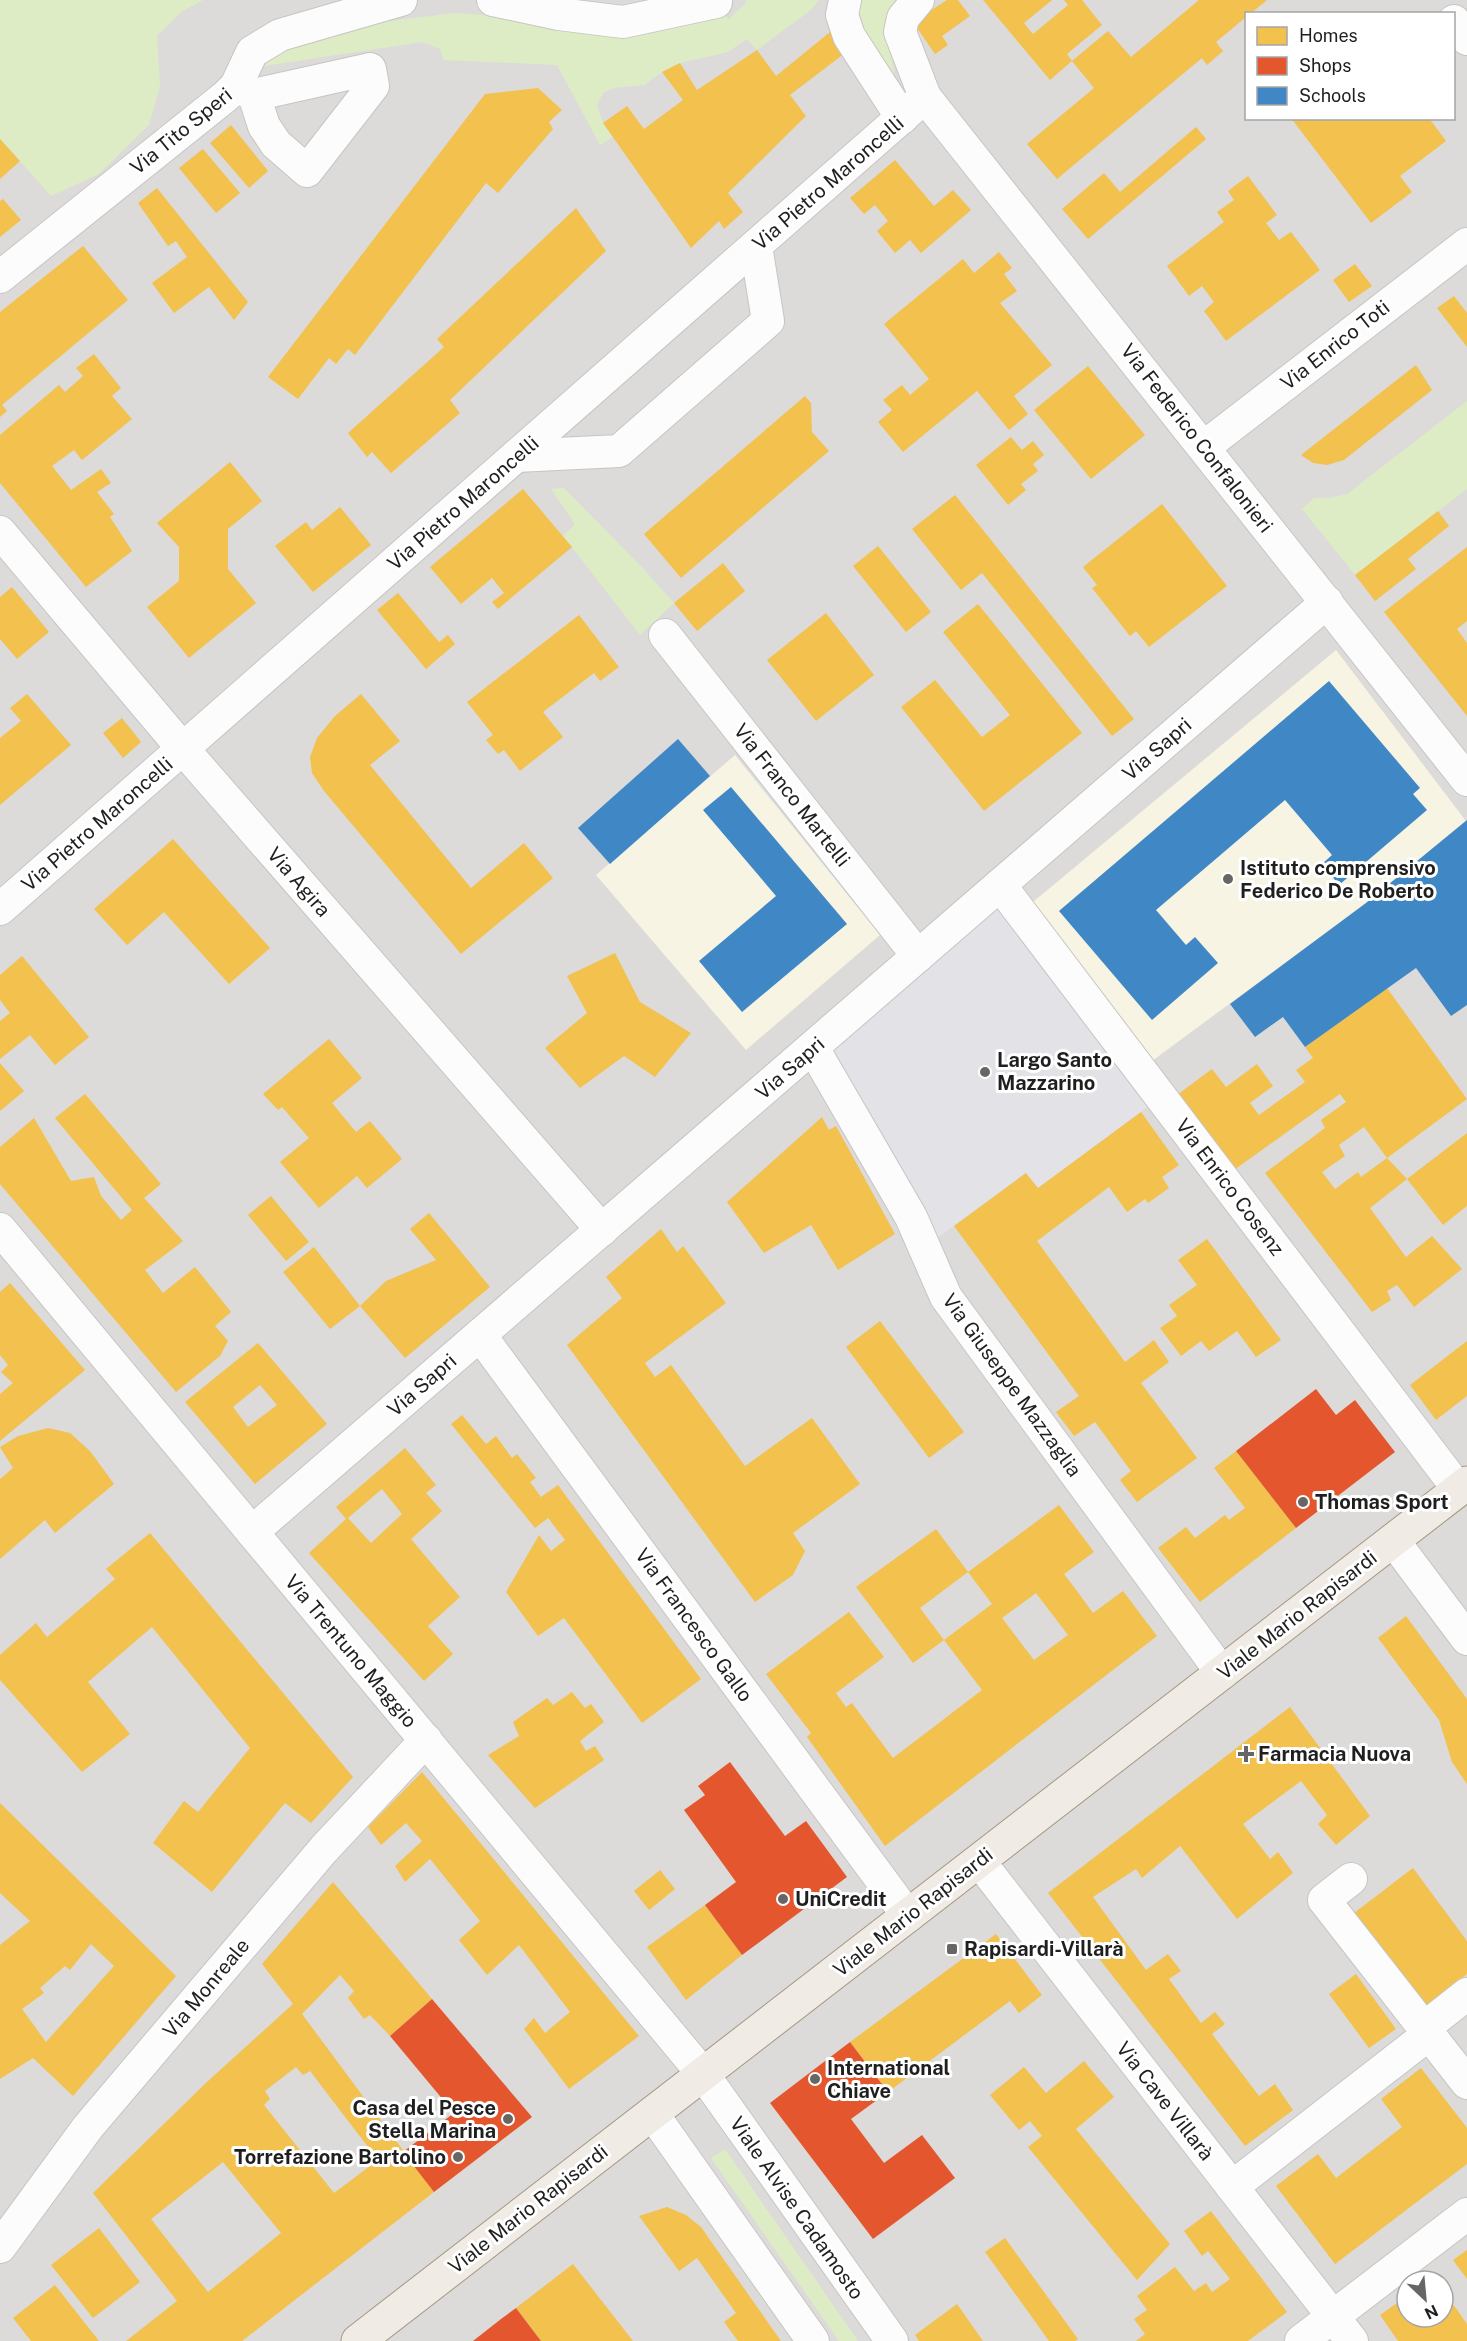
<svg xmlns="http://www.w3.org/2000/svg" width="1467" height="2341" viewBox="0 0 1467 2341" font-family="'Public Sans',sans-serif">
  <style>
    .residential { fill: #dcdbd9; fill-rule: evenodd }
    .education { fill: #f7f4e3 }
    .grass { fill: #ddecc5 }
    .plaza { fill: #e2e2e7 }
    .homes { fill: #f2c14e; fill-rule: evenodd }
    .shops { fill: #e4572e }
    .schools { fill: #3f88c5 }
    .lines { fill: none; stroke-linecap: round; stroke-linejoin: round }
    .minor-casing { stroke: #c6c5c4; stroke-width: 34 }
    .primary-casing { stroke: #a49784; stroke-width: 35 }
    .minor { stroke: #fcfcfc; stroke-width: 32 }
    .primary { stroke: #f1ebe5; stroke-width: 33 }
    .poi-dot { fill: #676665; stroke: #fff; stroke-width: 2 }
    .labels { text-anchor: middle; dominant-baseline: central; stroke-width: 6; stroke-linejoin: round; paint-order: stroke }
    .street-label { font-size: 20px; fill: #1f1f1f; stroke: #fff }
    .poi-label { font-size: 20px; font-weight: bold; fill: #1f1f1f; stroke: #fff; text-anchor: start }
  </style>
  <rect width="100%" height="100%" fill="#edebe8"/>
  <!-- residential -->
  <path class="residential" d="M 0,0 L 1467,0 L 1467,2341 L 0,2341 ZM 1246,14 L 1454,14 L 1454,118 L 1246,118 ZM 1407,2281 L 1443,2281 L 1443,2317 L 1407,2317 Z"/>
  <!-- education -->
  <g class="education">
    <polygon points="1336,650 1466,821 1366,903 1152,1061 1033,902"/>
    <polygon points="735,755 880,935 746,1050 596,875"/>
  </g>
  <!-- grass -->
  <g class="grass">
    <polygon points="0,0 203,0 181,12 157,36 160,86 149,125 99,174 51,196 0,139"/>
    <polygon points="746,0 819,0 812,9 757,50 747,39 728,52 680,63 662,72 644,85 614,88 603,93 597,105 603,123 613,137 600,145 557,65 444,60 440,49 423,42 264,66 277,52 380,22 456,13 508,17 626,38 723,13 729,19 745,4"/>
    <path d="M 859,0 L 898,0 L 886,27 L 896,83 C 876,58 852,34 859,0 Z"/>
    <polygon points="1467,401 1467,489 1355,575 1302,509 1314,498 1329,498 1347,494"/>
    <polygon points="564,488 640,565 674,603 640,635 563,536 575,524 551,489"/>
    <polygon points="725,2149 858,2341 839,2341 711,2158"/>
  </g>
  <!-- plaza -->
  <polygon class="plaza" points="1000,885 1161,1097 1038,1188 1025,1173 925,1247 813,1048"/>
  <!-- homes -->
  <g class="homes">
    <polygon points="947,0 958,0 970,16 942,36 948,45 935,54 913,22"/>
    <polygon points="983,0 1052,0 1024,23 1033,34 1068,5 1064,0 1082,0 1102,25 1067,54 1072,61 1050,80"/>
    <polygon points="1199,0 1267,0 1250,14 1246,14 1246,17 1216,42 1223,51 1207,65 1202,58 1057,179 1027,144 1094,88 1072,61 1108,31 1131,57"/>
    <polygon points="830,32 845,53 790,95 806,116 728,193 743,212 724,229 719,221 691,248 603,123 627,106 644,129 683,100 662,72 680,63 697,90 757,50 776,76"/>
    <polygon points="538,88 562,110 549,122 553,129 498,193 486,183 355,355 348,349 336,364 329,358 298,399 268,377 485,94"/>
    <polygon points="1291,118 1429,118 1446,141 1400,176 1412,192 1371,223"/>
    <polygon points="231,125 268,171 249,188 210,143"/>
    <polygon points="1196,127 1206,139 1088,239 1062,209 1104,173 1120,192"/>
    <polygon points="0,139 20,161 0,179"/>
    <polygon points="203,149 240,193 216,213 179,168"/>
    <polygon points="895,160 934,206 953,190 971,210 921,253 910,240 895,253 877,231 888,221 875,205 864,214 850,198"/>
    <polygon points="1248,176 1277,215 1266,223 1279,240 1291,232 1320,270 1226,341 1204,311 1214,302 1202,286 1189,296 1167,266 1224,222 1217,212 1234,200 1228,191"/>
    <polygon points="157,188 248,302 234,320 209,287 174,313 152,283 187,257 176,241 168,246 138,203"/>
    <polygon points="3,199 21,220 0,237 0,201"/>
    <polygon points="576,208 606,251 450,400 460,413 391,473 372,452 367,457 348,433 444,347 437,339"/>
    <polygon points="83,246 128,300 2,405 7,411 0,417 0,312"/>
    <polygon points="999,252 1012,268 1004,274 1017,291 1000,303 1052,365 1014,396 1028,414 1009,430 977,391 903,452 878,422 892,410 883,400 902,385 910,395 929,379 884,324 963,259 974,273"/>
    <polygon points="1355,264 1372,286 1349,302 1333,280"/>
    <polygon points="1454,296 1467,313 1467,347 1437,308"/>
    <polygon points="94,354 121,388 112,396 132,419 82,460 74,450 52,466 71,490 101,469 111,483 97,492 114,514 110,517 132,551 86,587 0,483 0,435 59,385 65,392 83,376 76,368"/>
    <polygon points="1416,365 1432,390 1344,460 1327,465 1313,463 1301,455"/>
    <polygon points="1088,366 1145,435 1091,479 1034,410"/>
    <polygon points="805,396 811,403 812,432 829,451 681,578 644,534"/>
    <polygon points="1011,437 1022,450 1033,441 1044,455 1033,464 1038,471 1021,484 1026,490 1008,505 976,465"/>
    <polygon points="230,462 262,501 228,529 228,569 256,603 189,658 147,607 179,581 179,547 157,523"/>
    <polygon points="523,489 572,547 498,609 492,602 504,593 492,578 461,604 430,567"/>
    <polygon points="955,495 1134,719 1112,736 982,573 961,590 912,529"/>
    <polygon points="1162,504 1227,586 1149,647 1136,631 1130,636 1092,588 1097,585 1083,567"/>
    <polygon points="340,507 371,545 313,592 275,546 306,522 312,530"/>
    <polygon points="1438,511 1449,526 1408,559 1416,569 1375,601 1355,575"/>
    <polygon points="878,546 931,612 906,632 853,566"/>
    <polygon points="1467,547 1467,621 1457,629 1467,643 1467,716 1384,612"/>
    <polygon points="723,563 745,591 697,631 674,603"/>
    <polygon points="12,587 49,632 17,659 0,639 0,597"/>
    <polygon points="398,593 439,642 448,635 455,644 426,669 377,610"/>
    <polygon points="978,604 1082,733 984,811 901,707 935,680 982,737 1010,715 943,632"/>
    <polygon points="826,613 874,675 816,721 767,660"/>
    <polygon points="579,615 619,667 600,681 594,673 543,712 563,737 520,771 504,750 498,754 486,740 493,735 467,702"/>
    <polygon points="27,694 71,745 0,805 0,738 21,721 10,708"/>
    <polygon points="361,694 400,741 370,765 471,888 524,843 553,878 461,954 324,791 312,773 310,757 317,738 335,716"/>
    <polygon points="122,718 141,742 123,758 103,733"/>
    <polygon points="173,839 270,948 229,984 164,912 127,945 94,909"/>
    <polygon points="615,953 640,1002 691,1033 655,1077 624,1056 580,1088 545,1048 587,1013 567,976"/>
    <polygon points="22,956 89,1037 55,1065 30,1035 0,1059 0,1021 10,1013 0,1000 0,975"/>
    <polygon points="1387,988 1467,1099 1387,1158 1364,1127 1339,1145 1345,1156 1322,1172 1335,1189 1358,1172 1361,1177 1387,1158 1407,1179 1467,1133 1467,1206 1443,1225 1407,1179 1370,1208 1406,1257 1432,1236 1462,1269 1414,1307 1397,1285 1387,1291 1391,1300 1372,1312 1265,1173 1325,1128 1321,1120 1346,1102 1340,1094 1234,1170 1177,1095 1212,1069 1226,1087 1257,1064 1273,1086 1250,1103 1259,1115 1305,1082 1296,1070 1313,1058 1305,1047"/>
    <polygon points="329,1039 362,1078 332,1103 356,1132 370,1121 402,1159 367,1188 357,1176 319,1208 280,1162 309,1138 282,1107 278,1110 263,1094"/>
    <polygon points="0,1063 24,1091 0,1111"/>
    <polygon points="85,1094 161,1184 144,1198 183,1241 145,1270 163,1293 195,1267 231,1312 215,1326 228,1341 220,1356 176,1392 0,1184 0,1147 34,1118 71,1181 94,1177 101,1196 121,1220 132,1210 55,1118"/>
    <polygon points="1141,1112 1179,1165 1162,1177 1169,1188 1148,1203 1145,1199 1127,1212 1109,1187 1037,1241 1125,1362 1154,1340 1169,1362 1141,1383 1197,1458 1137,1502 1120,1480 1131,1471 1095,1422 1074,1436 1056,1412 1079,1396 954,1226 1026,1173 1038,1188"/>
    <polygon points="822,1117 829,1130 836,1126 895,1234 838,1270 811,1225 764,1253 727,1202"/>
    <polygon points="271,1196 309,1242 286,1261 248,1215"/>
    <polygon points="429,1213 490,1287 405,1358 360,1306 386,1281 436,1260 410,1229"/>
    <polygon points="661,1229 677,1252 683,1246 726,1303 645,1363 655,1377 671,1365 745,1466 812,1418 860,1484 793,1533 805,1551 793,1575 755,1602 567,1345 622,1298 606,1277"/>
    <polygon points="1207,1239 1281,1340 1256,1357 1237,1331 1209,1351 1201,1341 1181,1356 1160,1328 1177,1316 1169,1305 1197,1285 1178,1260"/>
    <polygon points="314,1247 360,1306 330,1329 283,1272"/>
    <polygon points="10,1283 85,1370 0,1441 0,1394 13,1383 1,1372 8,1365 0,1355 0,1292"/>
    <polygon points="880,1321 964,1432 929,1458 846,1347"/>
    <polygon points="1467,1341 1467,1396 1436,1420 1410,1385"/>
    <path d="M 258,1343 L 327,1424 L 255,1484 L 185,1402 ZM 260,1385 L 277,1405 L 248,1427 L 233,1407 Z"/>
    <polygon points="462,1415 486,1444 496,1436 512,1458 517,1454 536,1478 530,1482 541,1497 558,1485 701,1679 642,1723 564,1618 538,1636 506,1592 539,1535 551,1551 565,1540 548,1518 535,1528 451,1424"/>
    <polygon points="48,1428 70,1433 90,1451 114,1484 55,1533 45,1520 0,1559 0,1479 13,1468 0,1447 18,1436"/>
    <path d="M 405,1448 L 436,1485 L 426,1493 L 442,1511 L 411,1539 L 460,1597 L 428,1626 L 453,1654 L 424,1681 L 309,1553 L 346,1519 L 336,1507 ZM 382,1489 L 402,1514 L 371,1543 L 348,1518 Z"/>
    <polygon points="1236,1451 1296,1528 1200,1602 1158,1548 1186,1527 1195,1538 1225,1515 1229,1520 1245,1508 1214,1468"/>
    <path d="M 1059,1505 L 1094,1552 L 1064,1574 L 1074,1587 L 1093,1613 L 1123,1591 L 1157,1636 L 885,1846 L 807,1737 L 811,1733 L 766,1674 L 849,1612 L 884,1657 L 836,1693 L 846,1707 L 852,1703 L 893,1758 L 982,1690 L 944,1640 L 992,1604 L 968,1572 ZM 1036,1593 L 1068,1635 L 1034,1660 L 1002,1618 Z"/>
    <polygon points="936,1529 968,1572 920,1608 944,1640 913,1663 856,1587"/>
    <polygon points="150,1533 353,1777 311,1823 285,1803 212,1892 153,1843 184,1801 198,1812 250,1748 152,1627 88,1682 130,1734 82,1772 0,1680 0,1655 36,1623 47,1637 115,1579 106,1569"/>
    <polygon points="1406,1616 1467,1699 1467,1784 1452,1762 1439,1720 1378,1638"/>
    <polygon points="572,1692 585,1708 591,1704 604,1722 580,1741 586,1751 595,1746 604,1760 535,1808 488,1755 519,1736 513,1722 547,1698 553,1705"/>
    <polygon points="1290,1707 1370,1816 1336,1845 1318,1824 1327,1815 1301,1781 1243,1824 1270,1859 1278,1852 1293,1873 1237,1919 1180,1846 1142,1878 1136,1869 1093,1897 1146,1970 1168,1954 1181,1971 1169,1979 1201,2023 1215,2012 1225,2024 1212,2034 1259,2096 1275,2084 1293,2110 1245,2146 1048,1893"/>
    <polygon points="422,1772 639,2036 569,2089 524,2029 534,2018 545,2033 570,2012 519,1945 487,1975 459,1940 480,1921 430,1859 405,1882 395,1866 422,1841 406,1823 381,1845 368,1827"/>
    <path d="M 0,1803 L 176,1976 L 73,2096 L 33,2058 L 0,2079 L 0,1945 L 30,1921 L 0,1893 ZM 91,1944 L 114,1966 L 46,2042 L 22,2009 L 44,1993 L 40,1988 L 65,1966 L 70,1970 Z"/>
    <polygon points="1413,1868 1467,1941 1467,1974 1425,2007 1354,1913"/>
    <polygon points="660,1870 675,1889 649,1910 634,1891"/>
    <path d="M 333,1882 L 432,1999 L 390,2036 L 370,2015 L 364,2019 L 348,1998 L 354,1991 L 340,1975 L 302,2014 L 434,2192 L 242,2341 L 126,2341 L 177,2301 L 93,2193 L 208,2081 L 293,2004 L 262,1964 ZM 296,2067 L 303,2075 L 310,2071 L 378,2160 L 334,2193 L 264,2105 L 270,2099 L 265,2091 ZM 223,2162 L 281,2233 L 208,2292 L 151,2219 Z"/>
    <polygon points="705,1905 742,1955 686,2000 647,1947"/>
    <polygon points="996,1934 1042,1995 1019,2013 1010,2001 888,2092 850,2042"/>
    <polygon points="1356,1974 1396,2029 1369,2048 1329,1994"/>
    <polygon points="1084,2061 1114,2097 1076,2129 1170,2244 1137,2280 1028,2147 1042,2136 1030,2121 1019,2130 990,2095 1024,2067 1046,2093"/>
    <polygon points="1421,2068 1467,2128 1467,2164 1335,2264 1276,2186 1318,2154 1336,2178 1402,2127 1381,2099"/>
    <polygon points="667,2207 686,2215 701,2227 781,2341 738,2341 724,2322 736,2313 697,2258 679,2271 639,2216"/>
    <polygon points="1211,2211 1287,2312 1248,2341 1136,2341 1145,2334 1134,2319 1147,2310 1137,2296 1175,2267 1194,2291 1206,2283 1212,2292 1230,2279 1208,2251 1202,2256 1184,2231"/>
    <polygon points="99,2228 140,2282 93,2318 51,2265"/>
    <polygon points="1005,2238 1078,2339 1075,2341 1049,2341 985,2252"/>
    <polygon points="1467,2250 1467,2279 1453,2260"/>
    <polygon points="573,2264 633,2341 541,2341 516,2308"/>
    <polygon points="55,2285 99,2341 31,2341 13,2318"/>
    <polygon points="1443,2290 1467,2324 1467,2341 1398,2341 1380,2315 1407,2296 1407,2317 1443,2317"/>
    <polygon points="957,2304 983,2341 919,2341 915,2335"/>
  </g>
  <!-- shops -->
  <g class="shops">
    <polygon points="1316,1389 1336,1415 1355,1400 1395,1452 1296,1528 1236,1451"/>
    <polygon points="730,1762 785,1836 806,1821 847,1877 742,1955 705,1905 736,1882 684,1810 705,1795 698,1786"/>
    <polygon points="432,1999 532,2117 434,2192 403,2152 454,2113 390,2036"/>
    <polygon points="850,2042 888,2092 851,2119 884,2163 922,2135 955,2178 873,2239 770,2103"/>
    <polygon points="516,2308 541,2341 473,2341 501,2319"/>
  </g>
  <!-- schools -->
  <g class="schools">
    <polygon points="1329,681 1420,788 1413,794 1427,810 1339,885 1322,864 1332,855 1285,800 1156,910 1186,945 1195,937 1218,963 1152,1020 1059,911"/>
    <polygon points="678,739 710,776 610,864 578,828"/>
    <polygon points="731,787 847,924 742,1012 699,961 776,896 703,810"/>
    <polygon points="1467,820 1467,1005 1451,1016 1416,968 1305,1047 1283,1017 1255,1037 1230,1004 1366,903"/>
  </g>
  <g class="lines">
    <defs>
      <g id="minor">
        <polyline points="493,0 559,14 623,22 716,2"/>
        <polyline points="845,0 842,15 849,36 902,118"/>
        <polyline points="918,0 903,18 900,32 925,97 1467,780"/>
        <polyline points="1454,21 1467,39"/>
        <polyline points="236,86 254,95 264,126 276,144 307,171 373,86 370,69 254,95"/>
        <polyline points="0,277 226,96 236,86 252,52 280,35 401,0"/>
        <polyline points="1204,447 1467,244"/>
        <polyline points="516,456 619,451 768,321 756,246"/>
        <polyline points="0,532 183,749 602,1230"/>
        <polyline points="665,635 918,956"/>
        <polyline points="1000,885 1459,1490"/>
        <polyline points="0,909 925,97"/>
        <polyline points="813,1048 911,1217 946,1297 1222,1673"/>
        <polyline points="0,1229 703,2074 892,2341"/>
        <polyline points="480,1335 908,1916"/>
        <polyline points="252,1532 1327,602"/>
        <polyline points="1393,1540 1467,1639"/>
        <polyline points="979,1861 1352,2341"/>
        <polyline points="1351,1879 1324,1900 1467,2083"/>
        <polyline points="1424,2028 1467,1994"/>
        <polyline points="652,2113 813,2341"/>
        <polyline points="1232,2187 1429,2034"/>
        <polyline points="0,2247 88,2127 324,1849 426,1740"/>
        <polyline points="1301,2341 1467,2214"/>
      </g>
      <polyline id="primary" points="358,2341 1467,1483"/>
    </defs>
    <!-- minor casing -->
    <use href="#minor" class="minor-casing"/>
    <!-- primary casing -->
    <use href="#primary" class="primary-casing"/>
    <!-- minor -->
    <use href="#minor" class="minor"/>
    <!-- primary -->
    <use href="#primary" class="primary"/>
  </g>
  <!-- markers -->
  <g class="poi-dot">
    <circle cx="1228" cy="879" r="6"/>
    <circle cx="985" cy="1072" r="6"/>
    <circle cx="1303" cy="1502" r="6"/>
    <path d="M1243 1745h6v6h6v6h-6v6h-6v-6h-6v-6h6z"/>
    <circle cx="783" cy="1899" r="6"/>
    <rect x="946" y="1943" width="12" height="12" rx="3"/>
    <circle cx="815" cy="2079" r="6"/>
    <circle cx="508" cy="2119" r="6"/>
    <circle cx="458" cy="2157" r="6"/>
  </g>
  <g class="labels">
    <!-- street labels -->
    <g class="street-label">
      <text transform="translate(181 131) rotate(-39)">Via Tito Speri</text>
      <text transform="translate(828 183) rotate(-41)">Via Pietro Maroncelli</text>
      <text transform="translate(1335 345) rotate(-38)">Via Enrico Toti</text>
      <text transform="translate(1197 438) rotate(52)">Via Federico Confalonieri</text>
      <text transform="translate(463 503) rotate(-41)">Via Pietro Maroncelli</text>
      <text transform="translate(1157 749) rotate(-41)">Via Sapri</text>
      <text transform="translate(792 795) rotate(52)">Via Franco Martelli</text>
      <text transform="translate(97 824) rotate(-41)">Via Pietro Maroncelli</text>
      <text transform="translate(299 882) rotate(49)">Via Agira</text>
      <text transform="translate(790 1068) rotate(-41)">Via Sapri</text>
      <text transform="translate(1230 1187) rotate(53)">Via Enrico Cosenz</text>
      <text transform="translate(422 1385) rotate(-41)">Via Sapri</text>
      <text transform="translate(1012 1385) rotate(54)">Via Giuseppe Mazzaglia</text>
      <text transform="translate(1297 1615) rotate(-38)">Viale Mario Rapisardi</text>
      <text transform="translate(694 1625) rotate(54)">Via Francesco Gallo</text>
      <text transform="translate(351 1651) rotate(50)">Via Trentuno Maggio</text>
      <text transform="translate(913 1912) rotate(-38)">Viale Mario Rapisardi</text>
      <text transform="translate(206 1988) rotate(-50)">Via Monreale</text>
      <text transform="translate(1165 2101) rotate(52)">Via Cave Villarà</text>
      <text transform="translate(797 2208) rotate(55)">Viale Alvise Cadamosto</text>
      <text transform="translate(528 2209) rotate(-38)">Viale Mario Rapisardi</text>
    </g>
    <!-- poi labels -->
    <g class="poi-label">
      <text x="1240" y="868">Istituto comprensivo<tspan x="1240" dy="23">Federico De Roberto</tspan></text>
      <text x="997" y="1060">Largo Santo<tspan x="997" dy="23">Mazzarino</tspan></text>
      <text x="1315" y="1502">Thomas Sport</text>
      <text x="1258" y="1754">Farmacia Nuova</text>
      <text x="795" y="1899">UniCredit</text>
      <text x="964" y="1949">Rapisardi-Villarà</text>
      <text x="827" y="2068">International<tspan x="827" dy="23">Chiave</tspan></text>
      <text x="496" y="2108" text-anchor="end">Casa del Pesce<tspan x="496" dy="23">Stella Marina</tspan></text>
      <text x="446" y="2157" text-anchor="end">Torrefazione Bartolino</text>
    </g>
  </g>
  <!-- legend -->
  <rect x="1245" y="12" width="210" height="108" fill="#ffffff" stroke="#a5a5a5" stroke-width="1.5"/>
  <rect x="1257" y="27" width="30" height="18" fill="#f2c14e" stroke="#a5a5a5" stroke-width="1.5"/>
  <text x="1299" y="42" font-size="18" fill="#1f1f1f">Homes</text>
  <rect x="1257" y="57" width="30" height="18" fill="#e4572e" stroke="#a5a5a5" stroke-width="1.5"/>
  <text x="1299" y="72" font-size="18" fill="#1f1f1f">Shops</text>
  <rect x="1257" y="87" width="30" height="18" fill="#3f88c5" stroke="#a5a5a5" stroke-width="1.5"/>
  <text x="1299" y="102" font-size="18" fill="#1f1f1f">Schools</text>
  <!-- north arrow -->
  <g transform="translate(1425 2299) rotate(154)"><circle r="28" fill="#ffffff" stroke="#a5a5a5" stroke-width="1.5"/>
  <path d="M0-4.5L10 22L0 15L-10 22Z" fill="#676665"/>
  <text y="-9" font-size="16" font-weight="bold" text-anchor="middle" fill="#1f1f1f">N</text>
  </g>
</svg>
